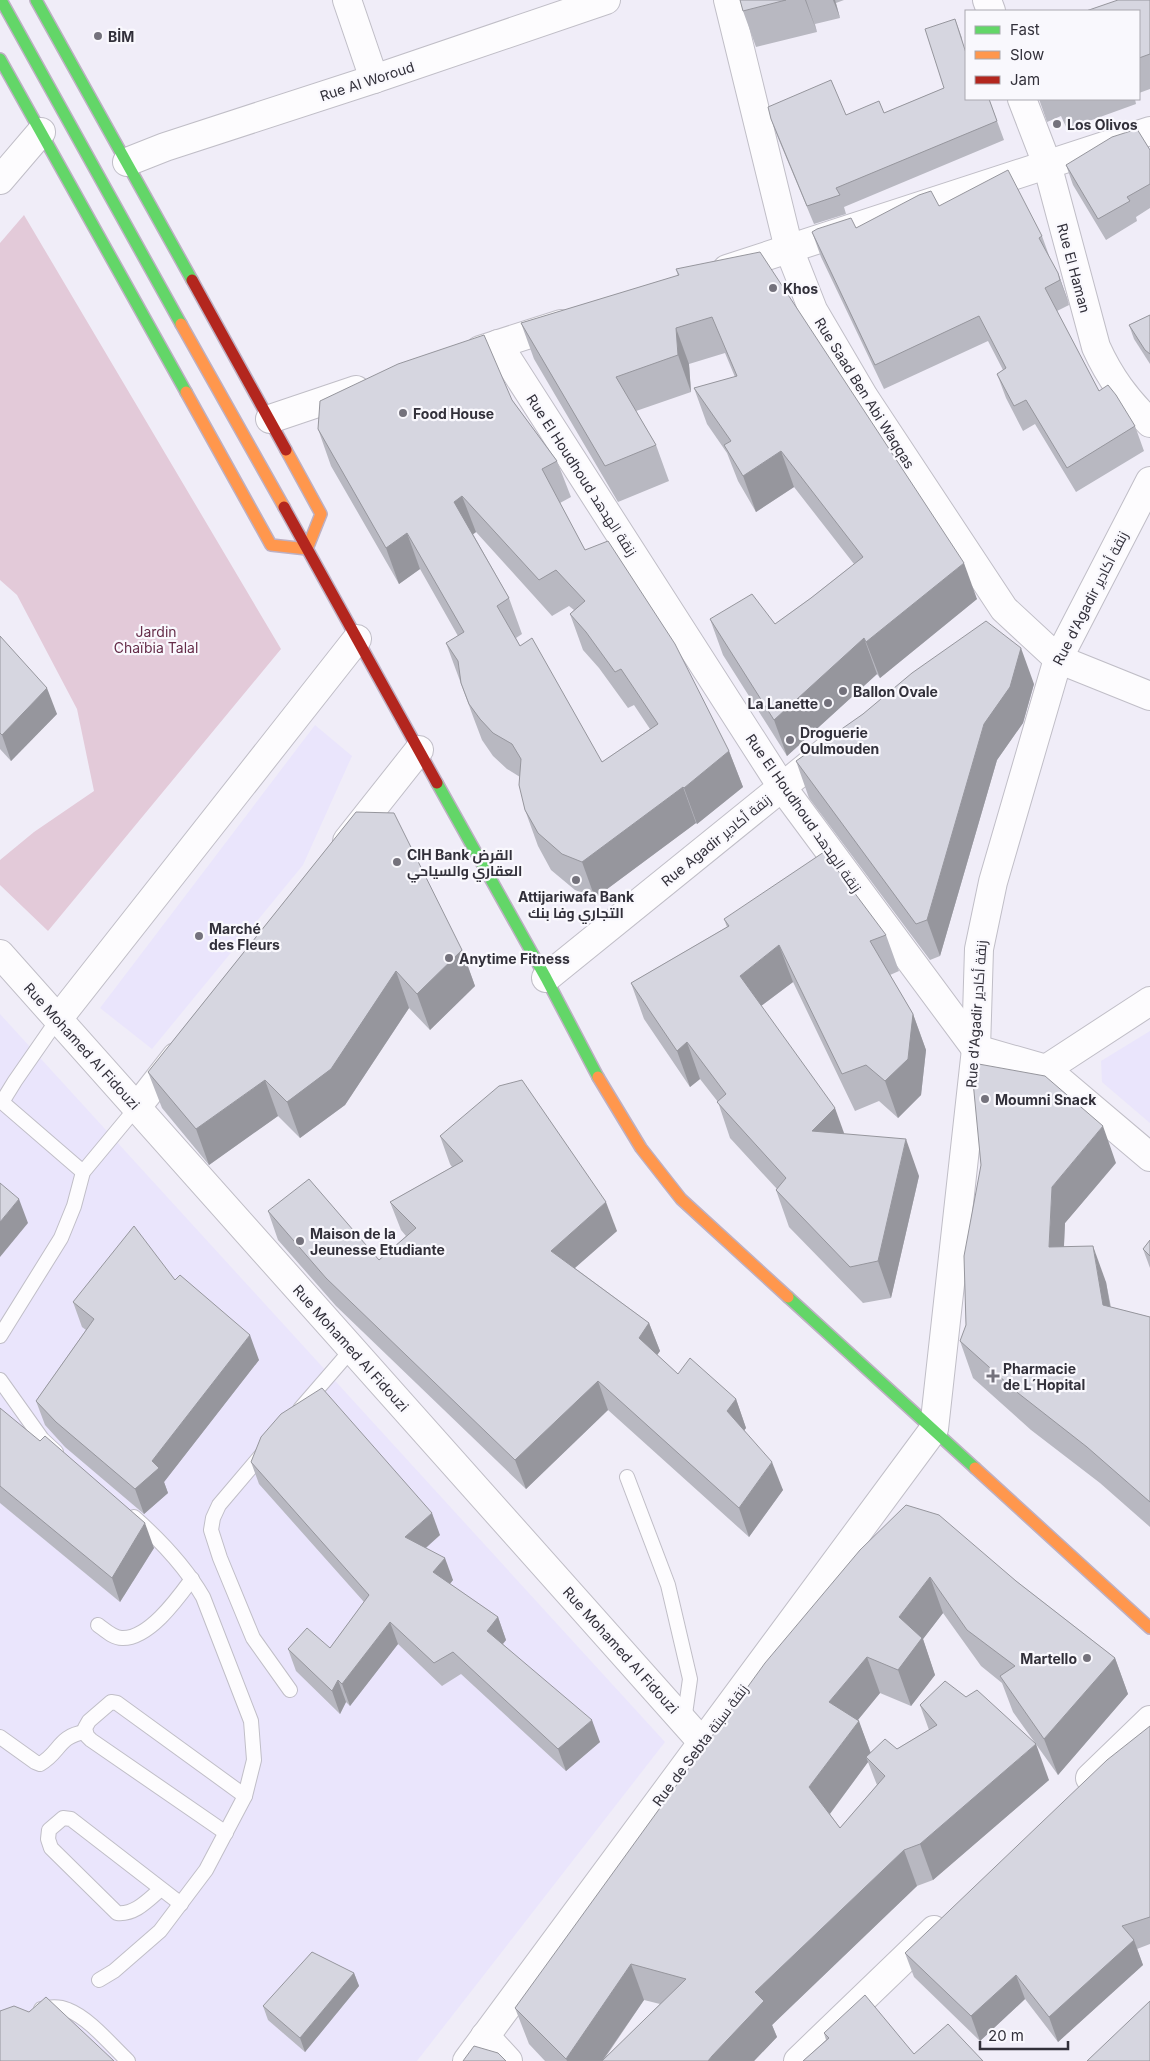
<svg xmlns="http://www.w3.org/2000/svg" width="1150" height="2061" viewBox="0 0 1150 2061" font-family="Inter,Cairo,sans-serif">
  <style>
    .built { fill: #eae5fc }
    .green { fill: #e3cad9 }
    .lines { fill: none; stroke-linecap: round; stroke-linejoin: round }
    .lane-casing { stroke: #c0bec7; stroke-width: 16 }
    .street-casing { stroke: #c0bec7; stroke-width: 30 }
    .fast-casing { stroke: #bdb0c3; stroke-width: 14 }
    .slow-casing { stroke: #bdb0c3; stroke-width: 14 }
    .jam-casing { stroke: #bdb0c3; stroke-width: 14 }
    .lane { stroke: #fdfcfe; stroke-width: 14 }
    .street { stroke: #fdfcfe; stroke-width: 28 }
    .fast { stroke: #63d668; stroke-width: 11 }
    .slow { stroke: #ff974d; stroke-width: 11 }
    .jam { stroke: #b3261e; stroke-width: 11 }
    .wall { fill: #b8b8c1; fill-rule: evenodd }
    .shaded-wall { fill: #96969d }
    .building { fill: #d6d6e0; stroke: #96969d; fill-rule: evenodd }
    .poi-dot { fill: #74727c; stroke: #f9f8fd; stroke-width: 2 }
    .labels { text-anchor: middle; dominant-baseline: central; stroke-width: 4.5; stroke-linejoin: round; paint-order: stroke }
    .poi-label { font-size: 14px; font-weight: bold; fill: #32303a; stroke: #f9f8fd; text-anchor: start }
    .street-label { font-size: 14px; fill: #32303a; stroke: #f9f8fd }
    .park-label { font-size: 14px; fill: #652d49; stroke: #f9f8fd }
  </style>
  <rect width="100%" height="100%" fill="#f0edf8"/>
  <!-- built -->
  <g class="built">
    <polygon points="315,725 352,756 303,865 152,1049 100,1008"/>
    <polygon points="0,1014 665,1742 417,2061 0,2061"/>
    <polygon points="1150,1031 1150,1123 1102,1082 1101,1061"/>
  </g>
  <!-- green -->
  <polygon class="green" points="24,215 281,649 48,931 0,885 0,860 34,832 94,791 77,709 17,595 0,580 0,243"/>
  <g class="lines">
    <defs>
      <g id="lane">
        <polyline points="0,1102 2,1102 15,1081 58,1019"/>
        <polyline points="2,1102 83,1172"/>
        <polyline points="0,1336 61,1238 74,1206 83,1172 137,1107"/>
        <polyline points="0,1380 42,1439 56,1452"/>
        <polyline points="300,1409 352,1349"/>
        <polyline points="264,1452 219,1505 213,1518 211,1530 220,1558 253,1638 290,1690"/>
        <polyline points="627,1477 668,1585 690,1679 684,1721"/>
        <path d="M 98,1625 C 105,1630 113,1638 122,1638 C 149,1639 178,1598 192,1579"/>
        <path d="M 0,1737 L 35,1762 L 40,1764 C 60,1753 58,1736 85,1732"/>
        <polyline points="226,1833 91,1740 87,1736 85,1728 89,1721 111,1702 117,1703 245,1796"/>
        <path d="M 161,1889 C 148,1900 135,1915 117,1913 L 51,1848 L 48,1839 L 49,1830 L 63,1818 L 71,1819 L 181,1904"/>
        <path d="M 99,1980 L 114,1971 L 160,1931 L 206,1870 L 245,1796 L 254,1760 L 251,1721 L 203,1597 C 185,1566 160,1540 134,1517"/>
        <path d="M 41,2009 C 49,2007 59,2006 68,2010 C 89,2018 111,2045 128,2061"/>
      </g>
      <g id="street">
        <polyline points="347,0 374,79"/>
        <polyline points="728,0 789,249 813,310 864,397 1004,609 1058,659 1150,696"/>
        <polyline points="987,0 991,11"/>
        <path d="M 1022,99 L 1047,164 L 1096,347 C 1110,378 1126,399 1150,423"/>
        <polyline points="127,162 165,147 374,79 606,0"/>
        <polyline points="0,180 41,132"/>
        <polyline points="727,269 1150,131"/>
        <polyline points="498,344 782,787 976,1049 1046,1069 1150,1157"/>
        <polyline points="480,350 561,324"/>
        <polyline points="270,419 356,390"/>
        <polyline points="347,841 419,750"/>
        <polyline points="0,954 702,1742"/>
        <polyline points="546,978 829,749"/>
        <polyline points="58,1019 357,639"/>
        <polyline points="1046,1069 1150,1001"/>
        <polyline points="137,1107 176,1057"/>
        <polyline points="1090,1778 1150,1720"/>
        <polyline points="485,2036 508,2061"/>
        <polyline points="467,2061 934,1429 976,1049 979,949 993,882 1058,659 1150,481"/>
        <polyline points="798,2061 934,1930"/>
      </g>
      <g id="fast">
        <polyline points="1,0 181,324"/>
        <polyline points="36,0 192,280"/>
        <polyline points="0,59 186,392"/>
        <polyline points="437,783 546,978 598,1077"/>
        <polyline points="788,1297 975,1468"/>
      </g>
      <g id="slow">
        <polyline points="181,324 284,507"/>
        <polyline points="186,392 271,545 307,549"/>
        <polyline points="286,450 321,514 307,549"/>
        <polyline points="598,1077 641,1148 681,1199 788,1297"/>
        <polyline points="975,1468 1150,1628"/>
      </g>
      <g id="jam">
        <polyline points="192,280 286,450"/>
        <polyline points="284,507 437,783"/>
      </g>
    </defs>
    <!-- lane casing -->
    <use href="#lane" class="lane-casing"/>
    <!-- street casing -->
    <use href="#street" class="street-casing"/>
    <!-- fast casing -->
    <use href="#fast" class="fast-casing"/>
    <!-- slow casing -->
    <use href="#slow" class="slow-casing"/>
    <!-- jam casing -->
    <use href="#jam" class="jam-casing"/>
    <!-- lane -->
    <use href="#lane" class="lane"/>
    <!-- street -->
    <use href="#street" class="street"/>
    <!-- fast -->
    <use href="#fast" class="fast"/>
    <!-- slow -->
    <use href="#slow" class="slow"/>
    <!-- jam -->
    <use href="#jam" class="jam"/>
  </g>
  <!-- wall -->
  <g class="wall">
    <polygon points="740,0 844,0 836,3 840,18 815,24 817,32 756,47 743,11"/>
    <polygon points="1150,0 1150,89 1139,93 1139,11"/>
    <polygon points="955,19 962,38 966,99 989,99 1004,140 844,207 846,214 814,224 778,138 771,119 846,115 884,113 944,88"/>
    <polygon points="1039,99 1135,99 1136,104 1067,129 1061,116 1047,122"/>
    <polygon points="1150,150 1150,208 1136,217 1137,221 1106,240 1073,185 1066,165"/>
    <polygon points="939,206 1042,236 1051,261 1058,273 1069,305 1057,311 1099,391 1135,426 1144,451 1076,492 1035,424 1023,431 1006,398 997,374 1003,370 988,341 884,389 821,257 812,232 856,228"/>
    <polygon points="676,269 977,599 880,678 877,674 787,756 723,655 710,619 775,624 811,598 854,564 794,487 756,512 738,481 727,453 707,424 694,388 735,377 725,353 689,364 691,392 636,411 656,445 669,481 618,502 534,359 521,323 678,276"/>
    <polygon points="1150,315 1150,364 1134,339 1129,325"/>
    <path d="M 512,400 L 557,461 L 571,497 L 560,503 L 585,550 L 729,751 L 743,787 L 697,824 L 696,823 L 595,898 L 575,890 L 551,870 L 538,846 L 525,810 L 520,777 L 507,769 L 493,756 L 482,740 L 474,719 L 446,643 L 458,636 L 420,569 L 399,584 L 331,466 L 318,429 ZM 476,532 L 552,616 L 569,606 L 574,610 L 570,614 L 583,650 L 599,668 L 628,708 L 634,705 L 650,729 L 602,762 L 520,646 L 516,638 L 522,634 L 509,598 L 473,534 Z"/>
    <polygon points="0,636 57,714 11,761 0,749"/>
    <polygon points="1034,684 1023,723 997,760 940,956 930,960 809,798 796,761"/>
    <polygon points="356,812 462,950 475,986 430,1030 409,1008 345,1105 300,1138 278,1116 209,1165 162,1108 148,1072"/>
    <polygon points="724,919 886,935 899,971 890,975 913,1014 926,1050 921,1095 898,1118 879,1101 855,1111 793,982 761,1006 844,1134 919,1176 891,1298 863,1303 789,1227 776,1190 777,1189 730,1138 718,1102 700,1079 690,1087 644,1019 631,983 727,927"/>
    <polygon points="440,1136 617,1231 575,1268 649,1323 660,1351 657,1355 678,1374 736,1399 746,1428 744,1430 783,1490 749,1537 608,1410 526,1489 336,1306 278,1240 268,1211 379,1260 406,1236 401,1230 390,1202 452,1167 450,1164"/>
    <polygon points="1116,1163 1065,1223 1064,1247 1106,1282 1111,1307 1150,1317 1150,1527 1100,1483 1031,1430 973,1378 960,1341"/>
    <polygon points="1150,1240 1150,1268 1143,1249"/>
    <polygon points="175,1280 259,1360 164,1482 168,1493 144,1514 65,1447 45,1425 36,1401 86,1330 82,1327 73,1302"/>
    <polygon points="0,1408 154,1548 120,1602 0,1503"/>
    <polygon points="251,1462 440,1535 426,1548 453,1580 450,1584 498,1617 506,1640 503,1644 600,1742 566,1771 461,1674 442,1686 398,1644 350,1706 346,1702 340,1714 296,1671 288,1649 330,1648 364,1602 259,1484"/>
    <path d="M 860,1550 L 1016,1581 L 1115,1658 L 1128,1694 L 1058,1775 L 1013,1712 L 1002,1683 L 981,1666 L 943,1613 L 923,1639 L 935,1675 L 911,1706 L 880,1693 L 858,1720 L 871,1753 L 897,1749 L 929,1730 L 920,1705 L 1049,1780 L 933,1880 L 917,1886 L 772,2025 L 777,2037 L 754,2061 L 545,2061 L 529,2044 L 515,2008 ZM 868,1762 L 877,1785 L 840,1828 L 830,1814 ZM 644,2000 L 660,2004 L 603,2061 Z"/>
    <polygon points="1150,1726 1150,1944 1137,1949 1143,1965 1058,2042 1025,1999 980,2041 914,1977 905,1953"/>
    <polygon points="354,1973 359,1986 305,2052 268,2020 263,2006"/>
    <polygon points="824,2033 914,2054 803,2061 826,2040"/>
  </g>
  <!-- shaded-wall -->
  <g class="shaded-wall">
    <polygon points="805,0 806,0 817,32"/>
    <polygon points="833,0 835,0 840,18"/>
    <polygon points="1058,273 1067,298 1069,305 1060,280"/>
    <polygon points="676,328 689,364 691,392 678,355"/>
    <polygon points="781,451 794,487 756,512 743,476"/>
    <polygon points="462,496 476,532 468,538 454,502"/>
    <polygon points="407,533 420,569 399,584 386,548"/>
    <polygon points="964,563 977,599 880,678 866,642"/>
    <polygon points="864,638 877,674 787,756 774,720"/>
    <polygon points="1021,648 1034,684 1023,723 997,760 940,956 927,920 984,724"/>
    <polygon points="47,688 57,714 11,761 2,735"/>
    <polygon points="729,751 743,787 697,824 684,788"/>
    <polygon points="683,787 696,823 595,898 582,862"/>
    <polygon points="779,945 793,982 753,1012 740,976"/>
    <polygon points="462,950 475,986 430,1030 417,994"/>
    <polygon points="396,971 409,1008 345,1105 300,1138 287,1102"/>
    <polygon points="913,1014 926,1050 921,1095 898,1118 885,1081"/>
    <polygon points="687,1042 700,1079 690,1087 677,1051"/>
    <polygon points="265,1080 278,1116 209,1165 196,1129"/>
    <polygon points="835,1108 848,1144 812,1131"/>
    <polygon points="1103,1126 1116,1163 1065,1223 1062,1284 1049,1247 1052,1187"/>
    <polygon points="906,1139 919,1176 891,1298 878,1261"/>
    <polygon points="19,1199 28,1223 0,1257 0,1222"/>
    <polygon points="606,1202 617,1231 561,1280 551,1251"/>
    <polygon points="1093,1246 1106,1282 1116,1341 1103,1305"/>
    <polygon points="649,1323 660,1351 649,1366 639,1338"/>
    <polygon points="250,1335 259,1360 164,1482 168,1493 144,1514 135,1489 152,1461"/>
    <polygon points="598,1381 608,1410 526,1489 515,1460"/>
    <polygon points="736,1399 746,1428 737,1440 727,1411"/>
    <polygon points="772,1462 783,1490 749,1537 739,1508"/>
    <polygon points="432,1513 440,1535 413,1559 405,1537"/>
    <polygon points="145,1523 154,1548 120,1602 112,1578"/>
    <polygon points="445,1558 453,1580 441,1594 433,1572"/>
    <polygon points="930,1577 943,1613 923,1639 935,1675 911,1706 898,1670 899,1617"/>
    <polygon points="498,1617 506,1640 495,1653 487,1631"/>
    <polygon points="390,1622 398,1644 350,1706 342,1684"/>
    <polygon points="867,1657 880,1693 843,1738 829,1702"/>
    <polygon points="1115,1658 1128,1694 1058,1775 1044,1739"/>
    <polygon points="338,1680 346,1702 340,1714 332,1691"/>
    <polygon points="592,1720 600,1742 566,1771 558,1749"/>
    <polygon points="859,1721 872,1757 866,1757 868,1762 823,1823 809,1787"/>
    <polygon points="1036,1744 1049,1780 933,1880 920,1844"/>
    <polygon points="904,1850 917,1886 772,2025 777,2037 754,2061 708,2061 755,1992"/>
    <polygon points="1134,1940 1143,1965 1058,2042 1049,2017"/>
    <polygon points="631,1964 644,2000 602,2061 567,2061 566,2059"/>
    <polygon points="354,1973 359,1986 305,2052 300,2038"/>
    <polygon points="1016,1975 1025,1999 980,2041 971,2016"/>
  </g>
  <!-- building -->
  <g class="building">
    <polygon points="740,0 786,0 743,11"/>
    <polygon points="1118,0 1150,0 1150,54 1139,58 1139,11 1086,11"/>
    <polygon points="955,19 966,53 966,99 989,99 997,121 836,188 840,195 807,206 771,119 768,107 831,80 846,115 879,101 884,113 944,88 925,29"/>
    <polygon points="1137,129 1150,150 1150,184 1127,197 1130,201 1098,219 1066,165 1112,137"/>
    <polygon points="1008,170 1042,236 1039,238 1058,273 1060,280 1045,288 1099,391 1108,385 1116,395 1135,426 1067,468 1026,400 1014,406 997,374 1006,368 979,316 875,365 812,232 817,229 851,218 856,228 919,195 931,191 939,206"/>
    <polygon points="760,252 964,563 866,642 864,638 774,720 710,619 752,594 775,624 811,598 863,557 781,451 743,476 724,445 731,441 694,388 737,376 712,317 676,328 678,355 616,377 656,445 605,466 521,323 679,275 676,269"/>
    <polygon points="1150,315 1150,354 1145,350 1129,325"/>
    <path d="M 484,335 L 512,400 L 557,461 L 542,469 L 585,550 L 608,541 L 675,644 L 729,751 L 684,788 L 683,787 L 582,862 L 562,854 L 538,833 L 525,810 L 519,785 L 521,759 L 512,744 L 493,733 L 480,719 L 469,704 L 461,683 L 458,661 L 446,643 L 464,632 L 407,533 L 386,548 L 318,429 L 320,401 L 398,364 ZM 462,496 L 539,580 L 556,570 L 585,601 L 570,614 L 586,632 L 615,672 L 621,669 L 658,724 L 602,762 L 532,638 L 520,646 L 497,606 L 509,598 L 454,502 Z"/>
    <polygon points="986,621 1021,648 1010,687 984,724 927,920 916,924 796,761 863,714 912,673"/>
    <polygon points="0,636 47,688 2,735 0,733"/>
    <polygon points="356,812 394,813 462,950 417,994 396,971 331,1069 287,1102 265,1080 196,1129 148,1072"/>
    <polygon points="824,852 886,935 870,941 913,1014 908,1059 885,1081 866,1065 842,1074 779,945 740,976 835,1108 812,1131 906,1139 878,1261 850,1267 776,1190 786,1178 717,1102 726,1094 687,1042 677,1051 631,983 729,926 724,919"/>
    <polygon points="973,1063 1045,1076 1103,1126 1052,1187 1049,1247 1093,1246 1103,1305 1150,1317 1150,1502 1087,1447 1018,1393 960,1341 966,1325 964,1256 981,1165 972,1071"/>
    <polygon points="522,1080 606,1202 551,1251 649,1323 639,1338 678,1374 690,1358 736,1399 727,1411 772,1462 739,1508 598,1381 515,1460 326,1278 268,1211 309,1179 379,1260 416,1228 390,1202 463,1161 440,1136 499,1086"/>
    <polygon points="0,1183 19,1199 0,1222"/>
    <polygon points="134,1226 175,1280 180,1275 250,1335 152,1461 159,1468 135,1489 56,1422 36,1401 94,1319 73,1302"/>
    <polygon points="1150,1240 1150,1256 1143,1249"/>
    <polygon points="322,1388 432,1513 405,1537 445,1558 433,1572 498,1617 487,1631 592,1720 558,1749 453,1652 434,1663 390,1622 342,1684 338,1680 332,1691 288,1649 307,1628 330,1648 369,1595 251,1462 261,1437 281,1414"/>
    <polygon points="0,1408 40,1441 45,1436 145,1523 112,1578 0,1486"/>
    <polygon points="906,1505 939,1515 1016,1581 1115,1658 1044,1739 1000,1676 1015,1666 967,1630 930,1577 899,1617 922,1638 898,1670 867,1657 829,1702 859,1721 809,1787 840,1828 885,1776 866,1757 885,1739 897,1749 937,1725 920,1705 945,1681 966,1697 977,1690 1036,1744 920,1844 904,1850 755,1992 764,2001 712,2056 708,2061 602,2061 686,1979 631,1964 566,2059 515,2008 765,1663 860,1550"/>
    <polygon points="1150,1726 1150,1917 1122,1926 1134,1940 1049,2017 1016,1975 971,2016 905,1953 1107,1760"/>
    <polygon points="312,1952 354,1973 300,2038 263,2006"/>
    <polygon points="865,1995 914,2054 948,2024 983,2061 803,2061 829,2038 824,2033"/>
    <polygon points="46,1997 114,2061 0,2061 0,2011 14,2006 29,2012"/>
    <polygon points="1150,2001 1150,2061 1087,2061"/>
    <polygon points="474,2046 498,2053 506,2061 463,2061"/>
  </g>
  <!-- markers -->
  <g class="poi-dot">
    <circle cx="98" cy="36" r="5"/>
    <circle cx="1057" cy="124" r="5"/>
    <circle cx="773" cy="288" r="5"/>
    <circle cx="403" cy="413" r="5"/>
    <circle cx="843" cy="691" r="5"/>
    <circle cx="828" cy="703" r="5"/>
    <circle cx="790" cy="740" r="5"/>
    <circle cx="397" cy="862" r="5"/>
    <circle cx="576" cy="880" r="5"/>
    <circle cx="199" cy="936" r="5"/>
    <circle cx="449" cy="958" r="5"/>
    <circle cx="985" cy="1099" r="5"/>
    <circle cx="300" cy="1241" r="5"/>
    <path d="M990.5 1368.5h5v5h5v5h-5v5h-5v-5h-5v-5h5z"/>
    <circle cx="1087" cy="1658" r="5"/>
  </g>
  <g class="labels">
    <!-- poi labels -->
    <g class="poi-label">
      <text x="108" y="36">BİM</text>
      <text x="1067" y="124">Los Olivos</text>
      <text x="783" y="288">Khos</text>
      <text x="413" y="413">Food House</text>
      <text x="853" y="691">Ballon Ovale</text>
      <text x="818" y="703" text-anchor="end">La Lanette</text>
      <text x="800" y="732">Droguerie<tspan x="800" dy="16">Oulmouden</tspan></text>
      <text x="407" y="854">CIH Bank القرض<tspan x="407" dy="16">العقاري والسياحي</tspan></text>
      <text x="576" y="896" text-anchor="middle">Attijariwafa Bank<tspan x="576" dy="16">التجاري وفا بنك</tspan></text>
      <text x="209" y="928">Marché<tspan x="209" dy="16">des Fleurs</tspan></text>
      <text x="459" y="958">Anytime Fitness</text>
      <text x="995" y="1099">Moumni Snack</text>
      <text x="310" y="1233">Maison de la<tspan x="310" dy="16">Jeunesse Etudiante</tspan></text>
      <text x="1003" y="1368">Pharmacie<tspan x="1003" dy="16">de L´Hopital</tspan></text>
      <text x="1077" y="1658" text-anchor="end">Martello</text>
    </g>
    <!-- street labels -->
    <g class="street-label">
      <text transform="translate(367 81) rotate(-18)">Rue Al Woroud</text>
      <text transform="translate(1074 268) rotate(75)">Rue El Haman</text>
      <text transform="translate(865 393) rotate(58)">Rue Saad Ben Abi Waqqas</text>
      <text transform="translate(582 475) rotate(57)">Rue El Houdhoud زنقة الهدهد</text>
      <text transform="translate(1090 598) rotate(-63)">Rue d'Agadir زنقة أكادير</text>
      <text transform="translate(804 813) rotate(55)">Rue El Houdhoud زنقة الهدهد</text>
      <text transform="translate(716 840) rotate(-39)">Rue Agadir زنقة أكادير</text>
      <text transform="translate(976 1014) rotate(-86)">Rue d'Agadir زنقة أكادير</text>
      <text transform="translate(82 1046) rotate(48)">Rue Mohamed Al Fidouzi</text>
      <text transform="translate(351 1348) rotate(48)">Rue Mohamed Al Fidouzi</text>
      <text transform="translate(621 1650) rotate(48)">Rue Mohamed Al Fidouzi</text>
      <text transform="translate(700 1745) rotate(-53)">Rue de Sebta زنقة سبتة</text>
    </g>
    <!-- park labels -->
    <g class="park-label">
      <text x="156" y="631">Jardin<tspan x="156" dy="16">Chaïbia Talal</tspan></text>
    </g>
  </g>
  <!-- legend -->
  <rect x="965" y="10" width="175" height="90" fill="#f9f8fd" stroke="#a9a8af"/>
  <rect x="975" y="26" width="25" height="8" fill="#63d668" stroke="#a9a8af"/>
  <text x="1010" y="35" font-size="15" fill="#32303a">Fast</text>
  <rect x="975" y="51" width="25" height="8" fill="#ff974d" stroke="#a9a8af"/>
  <text x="1010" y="60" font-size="15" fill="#32303a">Slow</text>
  <rect x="975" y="76" width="25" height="8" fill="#b3261e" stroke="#a9a8af"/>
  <text x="1010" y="85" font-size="15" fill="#32303a">Jam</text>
  <!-- scale -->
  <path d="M980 2041v8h88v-8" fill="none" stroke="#32303a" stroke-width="2.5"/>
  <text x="988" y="2041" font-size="15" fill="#32303a" stroke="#f9f8fd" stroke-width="4" paint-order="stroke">20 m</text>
</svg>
